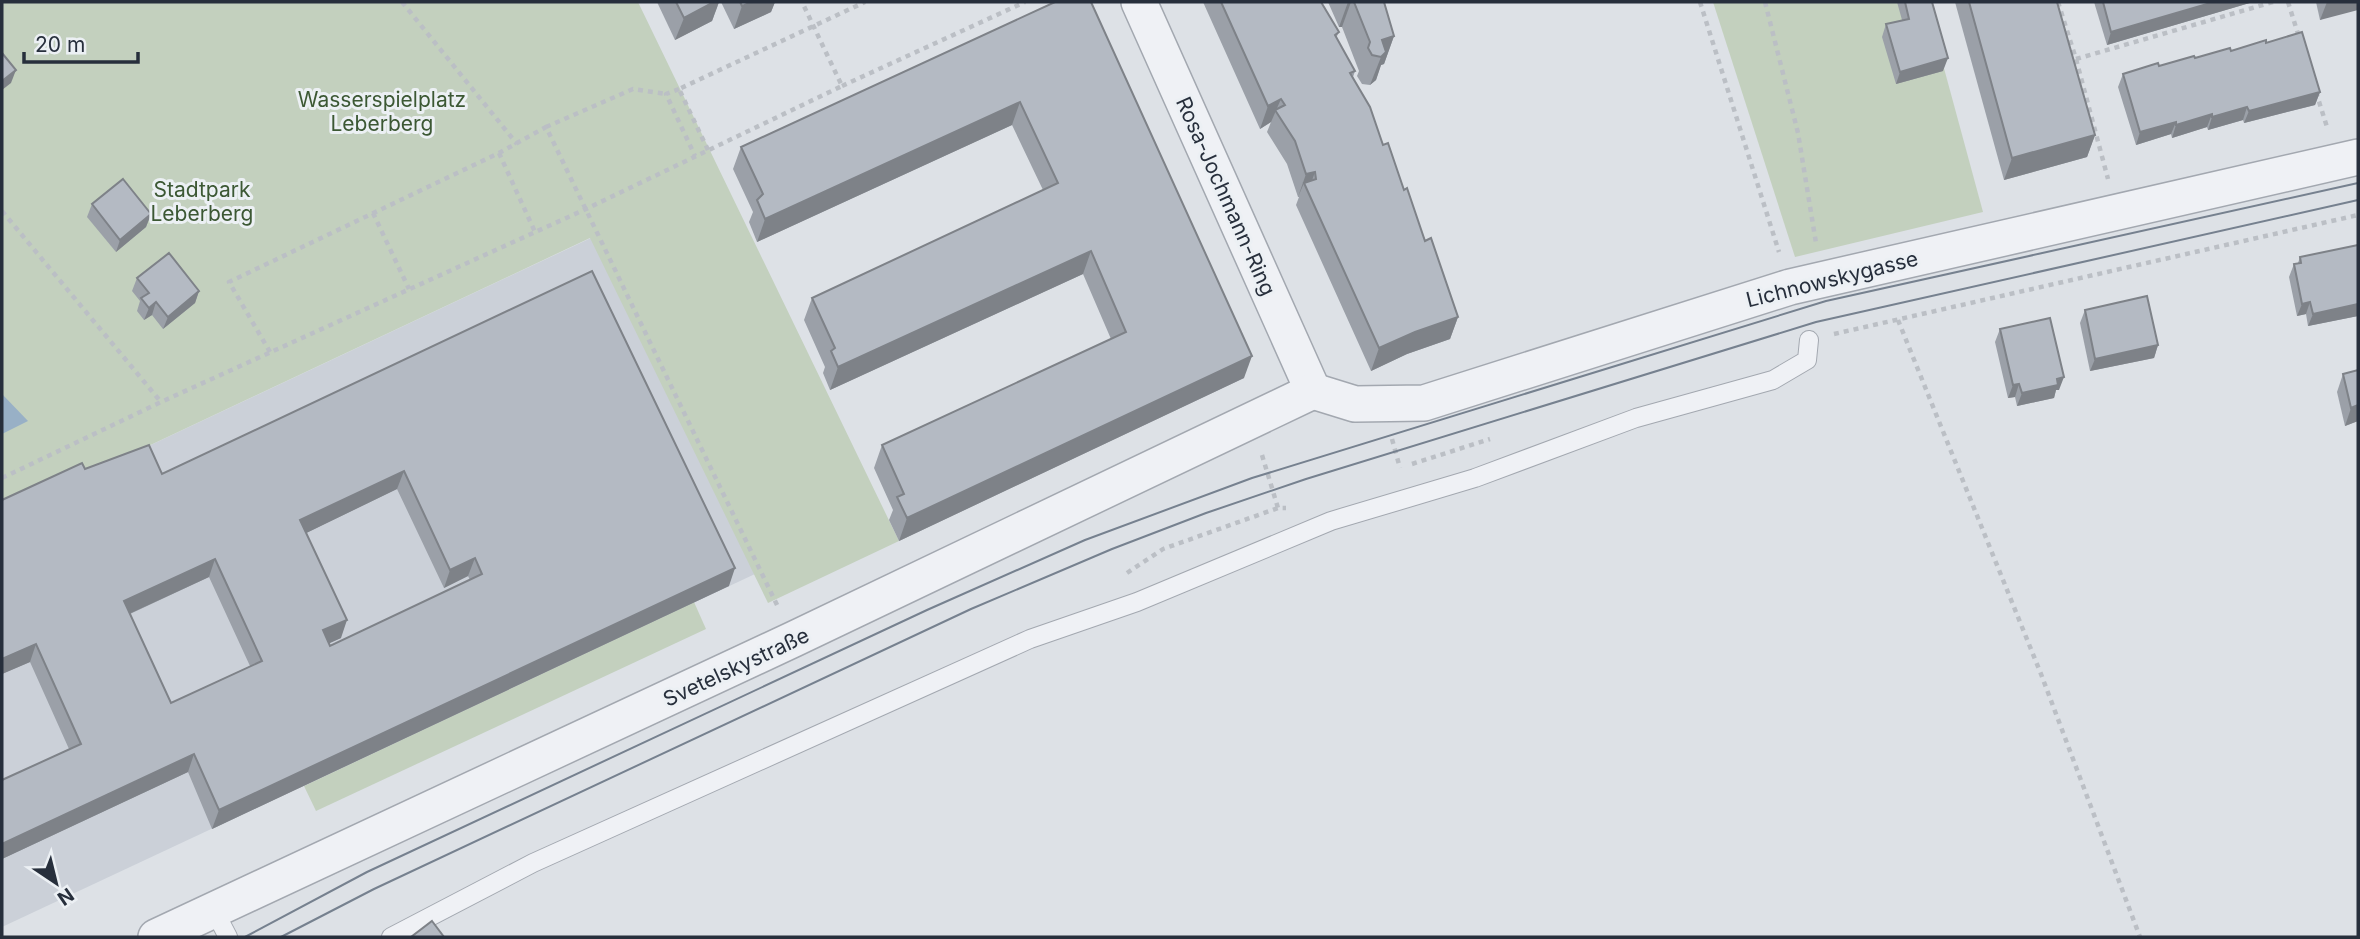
<svg xmlns="http://www.w3.org/2000/svg" width="2360" height="939" viewBox="0 0 2360 939" font-family="Inter,sans-serif">
  <style>
    .built { fill: #cbd0d8 }
    .green { fill: #c3d0be }
    .water { fill: #98b0c6 }
    .lines { fill: none; stroke-linecap: round; stroke-linejoin: round }
    .service-casing { stroke: #a3a8b0; stroke-width: 20 }
    .minor-casing { stroke: #a3a8b0; stroke-width: 38 }
    .path { stroke: #bbbfc5; stroke-width: 4.5; stroke-dasharray: 5 5; stroke-linecap: butt }
    .service { stroke: #eff1f5; stroke-width: 18 }
    .minor { stroke: #eff1f5; stroke-width: 35 }
    .tram { stroke: #76818f; stroke-width: 2 }
    .wall { fill: #9ba0a8; fill-rule: evenodd }
    .shaded-wall { fill: #7e8288 }
    .building { fill: #b4bac3; stroke: #7e8288; stroke-width: 2; fill-rule: evenodd }
    .labels { text-anchor: middle; dominant-baseline: central; stroke-width: 6; stroke-linejoin: round; paint-order: stroke }
    .park-label { font-size: 21px; fill: #3c5834; stroke: #ecf0f4 }
    .street-label { font-size: 21px; fill: #272f3c; stroke: #ecf0f4 }
  </style>
  <rect width="100%" height="100%" fill="#dde1e6"/>
  <!-- built -->
  <polygon class="built" points="591,238 755,574 2,927 2,515"/>
  <!-- green -->
  <g class="green">
    <polygon points="2,2 638,2 899,541 768,603 590,238 2,515"/>
    <polygon points="1713,2 1926,2 1983,212 1795,257"/>
    <polygon points="694,602 706,629 316,811 304,786"/>
  </g>
  <!-- water -->
  <polygon class="water" points="2,394 28,421 2,434"/>
  <g class="lines">
    <defs>
      <g id="service">
        <polyline points="214,910 228,937"/>
        <polyline points="391,937 533,863 1030,639 1137,602 1331,521 1475,478 1636,418 1773,380 1807,360 1809,340"/>
      </g>
      <g id="minor">
        <polyline points="1139,2 1313,391"/>
        <polyline points="1313,391 1355,404 1424,403 1790,287 2358,157"/>
        <polyline points="156,937 794,639 1313,391"/>
      </g>
    </defs>
    <!-- service casing -->
    <use href="#service" class="service-casing"/>
    <!-- minor casing -->
    <use href="#minor" class="minor-casing"/>
    <!-- path -->
    <g class="path">
      <polyline points="402,2 517,144"/>
      <polyline points="1700,2 1779,252"/>
      <polyline points="1765,2 1798,133 1816,243"/>
      <polyline points="2058,2 2076,59 2108,179"/>
      <polyline points="2288,2 2299,37"/>
      <polyline points="2076,59 2273,2"/>
      <polyline points="842,86 1025,2"/>
      <polyline points="679,89 666,94 695,156"/>
      <polyline points="2316,92 2327,127"/>
      <polyline points="546,127 633,89 666,94"/>
      <polyline points="708,150 679,89 865,2"/>
      <polyline points="499,153 535,232"/>
      <polyline points="2,211 161,402"/>
      <polyline points="373,213 409,289"/>
      <polyline points="1898,320 2041,674 2140,937"/>
      <polyline points="1834,334 2358,215"/>
      <polyline points="270,352 229,282 499,153 546,127 778,607"/>
      <polyline points="1392,439 1400,468"/>
      <polyline points="1262,455 1278,508"/>
      <polyline points="1412,464 1490,439"/>
      <polyline points="2,478 161,402 586,209 842,86 802,2"/>
      <polyline points="1127,573 1163,549 1278,508 1286,508"/>
    </g>
    <!-- service -->
    <use href="#service" class="service"/>
    <!-- minor -->
    <use href="#minor" class="minor"/>
    <!-- tram -->
    <g class="tram">
      <polyline points="245,937 367,872 927,610 1085,540 1252,478 1826,301 2358,183"/>
      <polyline points="281,937 374,889 971,609 1112,549 1206,513 1306,479 1816,322 2358,200"/>
    </g>
  </g>
  <!-- wall -->
  <g class="wall">
    <polygon points="657,2 719,2 712,21 675,40"/>
    <polygon points="721,2 775,2 771,12 734,29"/>
    <polygon points="1055,2 1244,378 899,541 889,520 893,510 874,468 882,445 1111,339 1083,274 830,390 823,373 825,367 804,320 812,298 1043,190 1012,125 757,242 749,222 753,212 733,169 741,147"/>
    <polygon points="1203,2 1321,2 1339,32 1336,38 1355,71 1353,77 1404,190 1458,317 1450,339 1407,354 1371,371 1296,205 1299,197 1298,197 1287,164 1267,132 1271,122 1260,129"/>
    <polygon points="1328,2 1384,2 1394,36 1384,64 1381,65 1376,80 1370,85 1362,84 1357,76 1359,71 1342,27 1339,27"/>
    <polygon points="1897,2 1932,2 1943,71 1896,84 1882,37 1886,24 1902,20"/>
    <polygon points="1955,2 2057,2 2095,135 2087,157 2004,180"/>
    <polygon points="2094,2 2253,2 2107,45"/>
    <polygon points="2316,2 2358,2 2320,20"/>
    <polygon points="2266,43 2320,92 2315,105 2244,123 2243,120 2208,130 2207,127 2172,138 2171,134 2136,145 2118,87 2123,74"/>
    <polygon points="92,204 151,214 146,227 116,252 87,217"/>
    <polygon points="2358,245 2358,316 2308,326 2306,314 2297,316 2289,277 2294,264 2298,263 2300,257"/>
    <path d="M 592,271 L 729,586 L 212,829 L 188,772 L 2,859 L 2,780 L 69,749 L 30,662 L 2,674 L 2,500 L 85,469 L 162,474 ZM 397,489 L 444,588 L 468,576 L 470,580 L 330,646 L 329,643 L 341,638 L 306,533 ZM 209,577 L 250,666 L 171,703 L 130,614 Z"/>
    <polygon points="137,278 199,291 195,303 163,329 152,315 144,320 137,311 140,301 132,291"/>
    <polygon points="2085,310 2158,345 2154,358 2090,371 2080,323"/>
    <polygon points="2000,329 2059,390 2056,390 2054,398 2017,406 2015,397 2008,398 1995,342"/>
    <polygon points="2358,370 2358,421 2345,426 2337,392 2343,374"/>
  </g>
  <!-- shaded-wall -->
  <g class="shaded-wall">
    <polygon points="714,2 719,2 712,21 675,40 684,18"/>
    <polygon points="752,2 775,2 771,12 734,29 742,6"/>
    <polygon points="1348,2 1351,2 1342,27 1339,27"/>
    <polygon points="2214,2 2253,2 2107,45 2111,32"/>
    <polygon points="2327,2 2358,2 2358,10 2320,20"/>
    <polygon points="1394,36 1384,64 1381,65 1376,80 1370,85 1381,57 1382,40"/>
    <polygon points="1948,58 1943,71 1896,84 1900,72"/>
    <polygon points="16,70 11,83 2,90 2,81"/>
    <polygon points="2320,92 2315,105 2244,123 2249,111"/>
    <polygon points="1281,99 1271,122 1260,129 1268,106"/>
    <polygon points="1020,102 1012,125 757,242 765,219"/>
    <polygon points="2247,107 2243,120 2208,130 2212,117"/>
    <polygon points="2212,114 2207,127 2172,138 2176,125"/>
    <polygon points="2176,122 2171,134 2136,145 2140,132"/>
    <polygon points="2095,135 2087,157 2004,180 2012,158"/>
    <polygon points="1315,172 1308,192 1304,183 1298,197 1306,174"/>
    <polygon points="151,214 146,227 116,252 120,240"/>
    <polygon points="1091,251 1083,274 830,390 838,367"/>
    <polygon points="199,291 195,303 163,329 168,317"/>
    <polygon points="156,302 152,315 144,320 149,308"/>
    <polygon points="2310,302 2306,314 2297,316 2302,304"/>
    <polygon points="2358,304 2358,316 2308,326 2313,314"/>
    <polygon points="1458,317 1450,339 1407,354 1371,371 1379,348 1415,332"/>
    <polygon points="2158,345 2154,358 2090,371 2095,359"/>
    <polygon points="1252,356 1244,378 899,541 907,518"/>
    <polygon points="2064,377 2059,390 2056,390 2054,398 2017,406 2022,393"/>
    <polygon points="2019,384 2015,397 2008,398 2013,385"/>
    <polygon points="2358,405 2358,421 2345,426 2351,408"/>
    <polygon points="404,471 397,489 294,539 300,520"/>
    <polygon points="475,558 468,576 444,588 450,570"/>
    <polygon points="215,559 209,577 118,619 124,601"/>
    <polygon points="735,568 729,586 212,829 219,810"/>
    <polygon points="347,620 341,638 317,649 323,630"/>
    <polygon points="36,644 30,662 2,674 2,659"/>
    <polygon points="194,754 188,772 2,859 2,844"/>
  </g>
  <!-- building -->
  <g class="building">
    <polygon points="676,2 714,2 684,18"/>
    <polygon points="740,2 752,2 742,6"/>
    <polygon points="1055,2 1091,2 1252,356 907,518 897,497 904,494 882,445 1126,332 1091,251 838,367 831,351 835,348 812,298 1058,183 1020,102 765,219 757,200 763,194 741,147"/>
    <polygon points="1221,2 1321,2 1339,32 1335,35 1355,71 1350,73 1370,107 1383,145 1388,143 1404,190 1407,188 1425,241 1431,238 1458,317 1415,332 1379,348 1304,183 1316,179 1315,172 1306,174 1295,141 1275,110 1285,105 1281,99 1268,106"/>
    <polygon points="1354,2 1384,2 1394,36 1382,40 1386,52 1381,57 1372,55 1368,48 1370,42"/>
    <polygon points="1905,2 1932,2 1948,58 1900,72 1886,24 1909,19"/>
    <polygon points="1969,2 2057,2 2095,135 2012,158"/>
    <polygon points="2103,2 2214,2 2111,32"/>
    <polygon points="2302,32 2320,92 2249,111 2247,107 2212,117 2212,114 2176,125 2176,122 2140,132 2123,74 2158,63 2159,66 2194,56 2195,58 2230,48 2231,51 2266,40 2266,43"/>
    <polygon points="2,53 16,70 2,81"/>
    <polygon points="123,179 151,214 120,240 92,204"/>
    <polygon points="2358,245 2358,304 2313,314 2310,302 2302,304 2294,264 2301,263 2300,257"/>
    <polygon points="169,253 199,291 168,317 156,302 149,308 141,298 149,293 137,278"/>
    <path d="M 592,271 L 735,568 L 219,810 L 194,754 L 2,844 L 2,780 L 81,744 L 36,644 L 2,659 L 2,500 L 82,463 L 85,469 L 149,445 L 162,474 ZM 404,471 L 450,570 L 475,558 L 482,574 L 330,646 L 323,630 L 347,620 L 300,520 ZM 215,559 L 262,661 L 171,703 L 124,601 Z"/>
    <polygon points="2147,296 2158,345 2095,359 2085,310"/>
    <polygon points="2050,318 2064,377 2057,379 2058,385 2022,393 2019,384 2013,385 2000,329"/>
    <polygon points="2358,370 2358,405 2351,408 2343,374"/>
    <polygon points="432,921 444,937 411,937"/>
  </g>
  <g class="labels">
    <!-- park labels -->
    <g class="park-label">
      <text x="382" y="99">Wasserspielplatz<tspan x="382" dy="24">Leberberg</tspan></text>
      <text x="202" y="189">Stadtpark<tspan x="202" dy="24">Leberberg</tspan></text>
    </g>
    <!-- street labels -->
    <g class="street-label">
      <text transform="translate(1226 196) rotate(66)">Rosa-Jochmann-Ring</text>
      <text transform="translate(1832 279) rotate(-14)">Lichnowskygasse</text>
      <text transform="translate(736 667) rotate(-25)">Svetelskystraße</text>
    </g>
  </g>
  <!-- border -->
  <rect width="2360" height="939" fill="none" stroke="#272f3c" stroke-width="7"/>
  <!-- north arrow -->
  <g transform="translate(56 883) rotate(145)" stroke="#ecf0f4" stroke-width="5" paint-order="stroke">
  <path d="M0-5L12 26L0 18L-12 26Z" fill="#272f3c"/>
  <text y="-10" font-size="19" font-weight="bold" text-anchor="middle" fill="#272f3c">N</text>
  </g>
  <!-- scale -->
  <path d="M24 52v10h114v-10" fill="none" stroke="#272f3c" stroke-width="3.5"/>
  <text x="35" y="52" font-size="21" fill="#272f3c" stroke="#ecf0f4" stroke-width="5" paint-order="stroke">20 m</text>
</svg>
